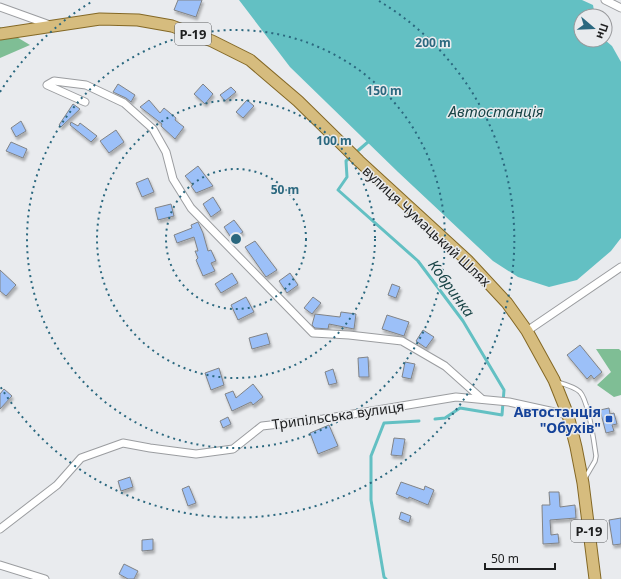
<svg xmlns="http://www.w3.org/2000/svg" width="621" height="579" viewBox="0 0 621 579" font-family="'Noto Sans',sans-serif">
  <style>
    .forest { fill: #7fbe95 }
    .water { fill: #63c0c3 }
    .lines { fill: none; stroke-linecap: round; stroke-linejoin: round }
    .stream { stroke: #63c0c3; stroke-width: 3 }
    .building { fill: #9cc0f8; stroke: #818386; filter: url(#shadow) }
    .service-casing { stroke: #9b9da0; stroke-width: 5.5 }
    .minor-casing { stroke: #9b9da0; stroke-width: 9 }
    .primary-casing { stroke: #846825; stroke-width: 13 }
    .service { stroke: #fff; stroke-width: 3.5 }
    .minor { stroke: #fff; stroke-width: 7 }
    .primary { stroke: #d6bc7e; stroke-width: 11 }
    .ring { fill: none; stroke: #2b687f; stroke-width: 2; stroke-dasharray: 2 4 }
    .transit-dot { fill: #1a4fb4; stroke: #e9ebee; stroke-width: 1.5 }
    .labels { text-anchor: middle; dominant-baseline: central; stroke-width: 3; stroke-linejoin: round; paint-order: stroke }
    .shield { fill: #e9ebee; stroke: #5b5c5e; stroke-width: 1 }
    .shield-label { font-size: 13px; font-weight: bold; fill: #1e1f20 }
    .street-label { font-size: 14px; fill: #1e1f20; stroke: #e9ebee }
    .transit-label { font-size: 14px; font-weight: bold; fill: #164399; stroke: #e9ebee; text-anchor: end }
    .water-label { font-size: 15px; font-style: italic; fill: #1a4547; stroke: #e9ebee }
    .centre { fill: #2b687f; stroke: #e9ebee; stroke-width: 2 }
    .ring-label { font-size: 12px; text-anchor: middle; font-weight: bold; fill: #2b687f; stroke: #e9ebee; stroke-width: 3; stroke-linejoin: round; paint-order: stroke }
  </style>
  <defs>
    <filter id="shadow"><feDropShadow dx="1.5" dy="3" stdDeviation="1" flood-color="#0004"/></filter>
  </defs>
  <rect width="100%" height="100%" fill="#e9ebee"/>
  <!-- forest -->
  <g class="forest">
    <polygon points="0,27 30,45 0,58"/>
    <polygon points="596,349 619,349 621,351 621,395 614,397 597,385 611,372"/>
  </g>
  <!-- water -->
  <polygon class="water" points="239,0 582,0 593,5 595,16 581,16 581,40 605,40 612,46 621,62 621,238 611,251 577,280 549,287 518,277 493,261 398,172 290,67"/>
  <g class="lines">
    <!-- stream -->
    <g class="stream">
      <polyline points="368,142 346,161 347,177 338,190 418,261 463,321 504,390 502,415 460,408 445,418 435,419"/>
      <polyline points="386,579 384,577 371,500 371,456 384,423 419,421"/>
    </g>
  </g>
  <!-- building -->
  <g class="building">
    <polygon points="178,0 202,0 196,17 174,10"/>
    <polygon points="118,84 135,95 131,102 126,98 113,92"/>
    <polygon points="203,84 213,94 205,104 194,94"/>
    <polygon points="231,87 236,92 225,101 220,95"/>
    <polygon points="149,100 160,113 164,108 176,118 175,120 184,127 175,139 161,126 162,124 140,107"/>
    <polygon points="247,100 254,106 243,118 236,112"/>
    <polygon points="73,104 80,109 61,127 59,125"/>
    <polygon points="21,121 26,131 16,137 11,128"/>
    <polygon points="71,122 78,126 80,123 97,136 91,142 70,125"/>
    <polygon points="116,130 124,142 109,153 100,141"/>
    <polygon points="11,142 27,149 23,158 6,151"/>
    <polygon points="198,166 213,186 196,193 191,186 193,185 185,176"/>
    <polygon points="148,178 154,192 142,197 136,183"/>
    <polygon points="213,197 221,210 211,217 203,204"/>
    <polygon points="171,204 174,216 158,220 155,208"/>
    <polygon points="234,220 243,232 232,239 224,227"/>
    <polygon points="198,222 203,233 208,251 211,250 216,261 211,263 215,271 203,276 196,260 198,258 195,251 198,251 194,237 177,243 174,235 192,228 191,225"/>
    <polygon points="255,241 277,270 266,277 245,247"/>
    <polygon points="0,270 16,285 6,296 0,291"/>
    <polygon points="232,273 238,283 221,293 215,284"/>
    <polygon points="290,273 298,285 287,293 279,281"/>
    <polygon points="392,284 400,287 396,298 388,295"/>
    <polygon points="246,297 254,312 238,320 231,305"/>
    <polygon points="313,297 321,303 312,314 304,308"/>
    <polygon points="341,312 356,314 354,329 329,324 328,329 315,328 312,325 315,314 340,317"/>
    <polygon points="387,315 409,322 404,336 382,329"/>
    <polygon points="423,330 434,337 426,348 416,341"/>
    <polygon points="267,333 270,344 252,349 249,338"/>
    <polygon points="580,345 602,372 594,379 591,375 587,379 567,355"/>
    <polygon points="368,357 369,377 359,377 358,358"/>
    <polygon points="405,362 415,364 411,379 402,377"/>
    <polygon points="219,368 224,385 211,390 205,373"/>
    <polygon points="333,369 337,383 329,385 325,372"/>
    <polygon points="253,384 263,397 253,405 251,402 232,411 225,394 233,391 236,398"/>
    <polygon points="4,389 12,396 0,409 0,394"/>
    <polygon points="609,408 610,414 614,413 617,424 612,425 614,431 606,433 600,410"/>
    <polygon points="228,417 231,424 223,428 220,421"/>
    <polygon points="329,425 338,446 318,454 310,433"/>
    <polygon points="394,438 405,439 402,456 391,455"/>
    <polygon points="130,477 133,487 121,491 118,481"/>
    <polygon points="401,482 424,490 425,486 434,490 428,505 409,497 408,499 396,494"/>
    <polygon points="189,486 196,503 188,506 182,489"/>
    <polygon points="549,492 559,492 560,507 575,505 576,518 550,520 551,535 558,534 559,543 543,544 542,505 550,505"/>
    <polygon points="401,512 411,516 409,523 399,519"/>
    <polygon points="621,518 621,544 613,545 609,520"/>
    <polygon points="153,539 153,550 142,551 142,540"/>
    <polygon points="124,564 138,571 134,579 128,579 119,574"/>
  </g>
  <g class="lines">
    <defs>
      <path id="service" d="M 557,382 C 564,384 575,387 580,392 C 589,402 594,442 596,456 L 595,461 L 585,478"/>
      <g id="minor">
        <polyline points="605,0 621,8"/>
        <polyline points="0,7 50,25"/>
        <polyline points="85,102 47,85 54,81 86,85 124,103 153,129 166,152 173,179 191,208 313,333 349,335 402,341 445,366 482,399"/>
        <polyline points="527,331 621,267"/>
        <polyline points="0,529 57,485 81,458 123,443 150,448 196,454 233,449 262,426 323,419 456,397 509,402 568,415"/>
        <polyline points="0,565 45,579"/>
      </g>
      <polyline id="primary" points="0,34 100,19 138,20 172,26 212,41 250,60 298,101 359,161 467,260 507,303 527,331 554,380 568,415 576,447 583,483 595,579"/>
    </defs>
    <!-- service casing -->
    <use href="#service" class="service-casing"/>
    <!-- minor casing -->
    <use href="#minor" class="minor-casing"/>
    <!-- primary casing -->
    <use href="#primary" class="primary-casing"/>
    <!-- service -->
    <use href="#service" class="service"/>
    <!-- minor -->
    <use href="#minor" class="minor"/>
    <!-- primary -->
    <use href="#primary" class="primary"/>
  </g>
  <!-- distance rings -->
  <g class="ring">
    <circle cx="236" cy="239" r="70"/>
    <circle cx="236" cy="239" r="139"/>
    <circle cx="236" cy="239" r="209"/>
    <path d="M0 92A278 278 0 0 1 93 1M379 1A278 278 0 1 1 0 386"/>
  </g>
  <!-- markers -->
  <rect class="transit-dot" x="605" y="415" width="8" height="8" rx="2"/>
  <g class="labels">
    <!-- shield labels -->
    <g class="shield">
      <rect x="175" y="23" width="36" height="22" rx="3"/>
      <rect x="571" y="520" width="36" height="22" rx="3"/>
    </g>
    <g class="shield-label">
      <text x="193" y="34">Р-19</text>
      <text x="589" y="531">Р-19</text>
    </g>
    <!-- street labels -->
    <g class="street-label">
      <text transform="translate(427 226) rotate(43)">вулиця Чумацький Шлях</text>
      <text transform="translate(338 415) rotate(-8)">Трипільська вулиця</text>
    </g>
    <!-- transit labels -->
    <g class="transit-label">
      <text x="601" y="411">Автостанція<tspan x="601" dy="16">"Обухів"</tspan></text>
    </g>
    <!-- water labels -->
    <g class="water-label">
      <text x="496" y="111">Автостанція</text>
      <text transform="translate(452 288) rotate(54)">Кобринка</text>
    </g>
  </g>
  <circle cx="236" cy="239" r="6" class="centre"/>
  <g class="ring-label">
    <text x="433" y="47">200 m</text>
    <text x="384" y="95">150 m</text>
    <text x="334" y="145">100 m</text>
    <text x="285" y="194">50 m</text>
  </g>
  <!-- north arrow -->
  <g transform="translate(593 28) rotate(109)"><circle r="19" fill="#e9ebee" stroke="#98999c"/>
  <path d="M0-3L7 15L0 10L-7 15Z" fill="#2b687f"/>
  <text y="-6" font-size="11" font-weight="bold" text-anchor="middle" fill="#1e1f20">Пн</text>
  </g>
  <!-- scale -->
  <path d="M485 563v6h70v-6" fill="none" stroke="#1e1f20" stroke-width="2"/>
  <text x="491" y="563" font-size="12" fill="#1e1f20" stroke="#e9ebee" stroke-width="3" paint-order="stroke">50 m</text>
</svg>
